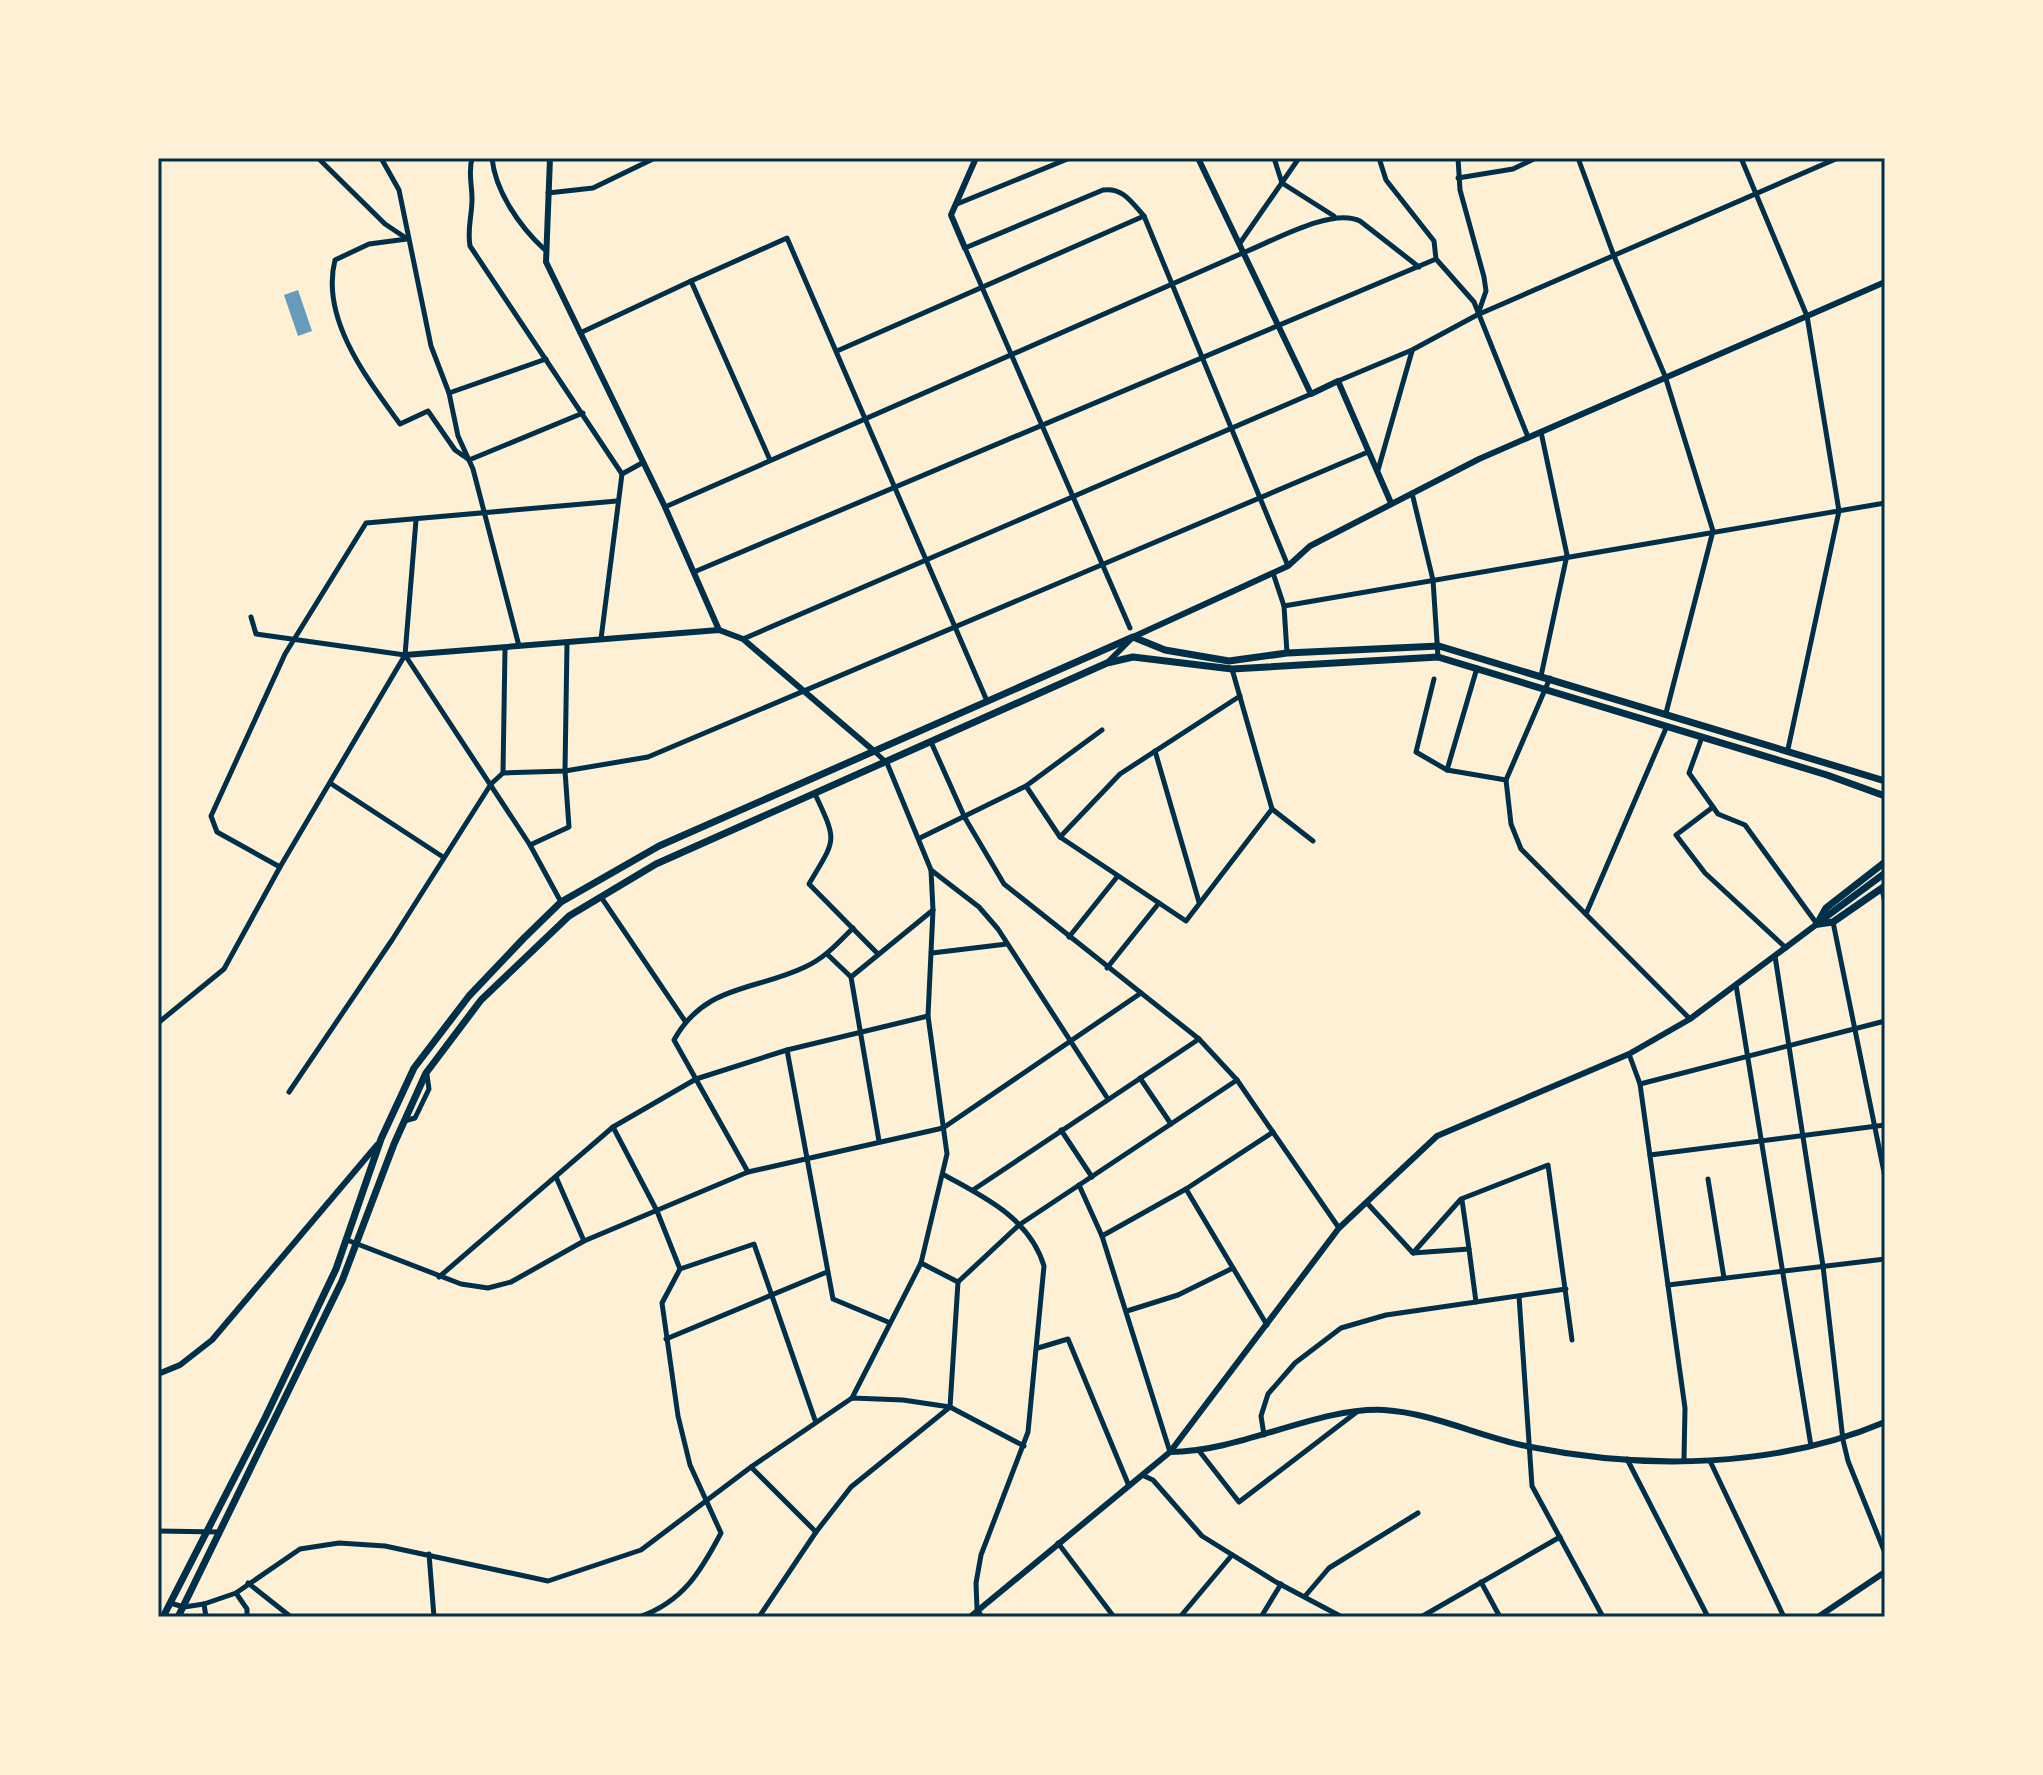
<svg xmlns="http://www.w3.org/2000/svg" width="2043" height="1775" viewBox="0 0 2043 1775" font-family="'Roboto Condensed',sans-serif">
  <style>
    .water { fill: #669bbc }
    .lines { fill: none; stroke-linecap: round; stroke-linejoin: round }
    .minor { stroke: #003049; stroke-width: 5 }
    .tertiary { stroke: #003049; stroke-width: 6 }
    .primary { stroke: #003049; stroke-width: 7 }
    .neatline { fill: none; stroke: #003049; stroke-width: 3 }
  </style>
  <rect width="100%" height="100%" fill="#fdf0d5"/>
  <!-- water -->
  <polygon class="water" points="298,290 312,331 298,336 284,295"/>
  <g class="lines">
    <!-- minor -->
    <g class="minor">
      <polyline points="318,158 385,224 406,238"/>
      <polyline points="381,158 399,190 431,346 449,393 458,436 473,469 519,646"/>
      <path d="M 472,158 C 468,173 472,184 472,199 C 472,216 467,228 470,246 L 622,474"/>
      <path d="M 492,158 C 495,191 520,227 544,249"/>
      <polyline points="1274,158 1282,183 1334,216"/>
      <polyline points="1379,158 1386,180 1434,241 1436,259 1474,302 1528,437"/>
      <polyline points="1458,158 1460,190 1484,277 1486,291 1478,314"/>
      <polyline points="1578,158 1614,256 1665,376 1713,531 1666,713"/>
      <polyline points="1741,158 1807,316 1839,511 1788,749"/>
      <polyline points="1458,178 1513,169 1536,158"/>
      <polyline points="548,193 593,188 655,158"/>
      <polyline points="957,204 1070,158"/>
      <path d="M 407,239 L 369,244 L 335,260 C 320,319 368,380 400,424 L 428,411 L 455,450 L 468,459"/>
      <polyline points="1240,243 1299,158"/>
      <polyline points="580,333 691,281"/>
      <polyline points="837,351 1144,216"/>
      <polyline points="1338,381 1412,350 1477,315 1838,158"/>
      <polyline points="449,393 546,359"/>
      <polyline points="1541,432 1567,555 1541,676"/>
      <polyline points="469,460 583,413"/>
      <polyline points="770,460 691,281 787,238 987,701"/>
      <polyline points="1378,470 1412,351"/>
      <polyline points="1412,493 1433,580 1438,657"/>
      <path d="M 665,507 L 1245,252 C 1273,241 1332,207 1360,221 L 1419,267"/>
      <polyline points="694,572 1436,259"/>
      <polyline points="1273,573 1284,606 1287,653"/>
      <polyline points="1284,606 1885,503"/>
      <polyline points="251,617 256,634 405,655"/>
      <path d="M 1130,628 L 965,248 L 1103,190 C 1123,187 1132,203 1144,216 L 1288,566"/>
      <polyline points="601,639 622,474 642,463"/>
      <polyline points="743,639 1311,394"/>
      <polyline points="405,655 530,845 561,902"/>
      <polyline points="1550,678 1506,780 1511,824 1521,849 1690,1019"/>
      <polyline points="1434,679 1416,752 1447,770 1506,780"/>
      <polyline points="1702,737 1689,773 1718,814 1745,825 1817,924"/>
      <polyline points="931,742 965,818 1004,884 1199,1039 1237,1080 1339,1228"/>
      <polyline points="1155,751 1199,902"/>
      <polyline points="1447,770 1477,668"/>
      <polyline points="503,773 505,649"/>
      <polyline points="330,783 443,857"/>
      <polyline points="1026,786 1060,837 1186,921 1272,809 1232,669"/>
      <path d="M 815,794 C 838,843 836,838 809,884 L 878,954"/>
      <polyline points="1713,807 1676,835 1705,873 1786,948"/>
      <polyline points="1272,809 1313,841"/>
      <polyline points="1060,837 1120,774 1240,696"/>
      <polyline points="920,838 1026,786 1102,730"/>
      <polyline points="530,845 569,827 565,771 567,643"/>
      <polyline points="280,867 405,655 416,520"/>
      <polyline points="931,870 979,907 998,929 1108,1099"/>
      <polyline points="1882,889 1885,903"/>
      <polyline points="601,897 685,1021"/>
      <polyline points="1586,914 1667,726"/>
      <polyline points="1833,922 1885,1177"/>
      <polyline points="1069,937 1117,877"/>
      <polyline points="932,953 1007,944"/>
      <polyline points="827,954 851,977"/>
      <polyline points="1775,956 1823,1266 1843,1440 1848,1461 1885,1553"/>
      <polyline points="1107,968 1159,903"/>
      <polyline points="1736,985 1811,1446"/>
      <polyline points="158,1023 224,969 280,867 217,832 211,816 285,654 366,523 617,501"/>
      <polyline points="787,1050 833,1299 888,1322"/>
      <polyline points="1629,1054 1640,1084 1685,1408 1684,1459"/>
      <polyline points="1140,1078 1171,1124"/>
      <polyline points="1640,1084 1885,1021"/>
      <polyline points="289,1092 392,940 491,784 503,773 565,771 648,757 1368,452"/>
      <polyline points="404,1121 415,1118 429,1089 427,1075"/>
      <path d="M 613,1127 L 657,1211 L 680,1269 L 662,1303 L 678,1416 L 690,1465 L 721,1533 C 701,1571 683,1602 639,1617"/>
      <polyline points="1061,1130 1092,1177"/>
      <polyline points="879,1141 851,977 933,910"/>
      <polyline points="1650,1155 1885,1125"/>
      <path d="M 748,1172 L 674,1040 C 705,984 755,991 805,967 C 825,958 838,943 853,928"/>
      <path d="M 944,1175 C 985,1197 1030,1219 1044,1266 L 1028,1432 L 981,1555 L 976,1583 L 977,1609 L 982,1617"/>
      <polyline points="556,1177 584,1241"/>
      <polyline points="1708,1179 1724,1278"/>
      <polyline points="1079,1185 1102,1236 1170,1452"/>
      <polyline points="1186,1189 1267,1325"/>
      <polyline points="973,1190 1199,1039"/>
      <polyline points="1462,1200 1469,1249"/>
      <polyline points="1367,1203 1413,1253 1469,1249 1476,1302"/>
      <polyline points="1102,1236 1186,1189 1273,1132"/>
      <polyline points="347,1240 461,1284 488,1288 511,1282 584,1241 748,1172 943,1128 1141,993"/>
      <polyline points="1413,1253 1461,1199 1548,1165 1572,1340"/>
      <polyline points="680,1269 754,1244 815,1420"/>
      <polyline points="439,1277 613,1127 696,1079 787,1050 928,1016"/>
      <polyline points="958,1282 1019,1225 1237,1080"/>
      <polyline points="1668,1285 1885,1259"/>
      <polyline points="1519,1296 1532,1486 1603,1617"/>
      <polyline points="1127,1311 1178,1295 1233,1268"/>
      <polyline points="666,1339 827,1272"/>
      <polyline points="1038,1348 1068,1339 1129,1486"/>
      <polyline points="852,1398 921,1263 947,1154 928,1016 933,910 931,870 887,763 874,751"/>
      <polyline points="1264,1435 1261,1416 1268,1394 1295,1363 1341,1328 1386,1315 1566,1289"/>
      <polyline points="1200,1452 1239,1502 1358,1411"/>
      <polyline points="1627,1459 1708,1617"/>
      <polyline points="1710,1461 1784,1617"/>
      <polyline points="751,1467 816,1532"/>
      <polyline points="1142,1475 1153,1480 1202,1536 1276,1582 1342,1617"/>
      <polyline points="158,1531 220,1532"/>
      <polyline points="1058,1543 1114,1617"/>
      <polyline points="429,1554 434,1617"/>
      <polyline points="1481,1582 1500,1617"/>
      <polyline points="248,1583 291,1617"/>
      <polyline points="236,1593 247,1609 247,1617"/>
      <polyline points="1306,1595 1329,1568 1418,1513"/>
      <polyline points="170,1603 184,1607 204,1604 236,1593 300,1549 339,1543 385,1546 548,1581 641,1550 751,1467 852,1398 903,1400 950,1407 1024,1446"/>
      <polyline points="204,1604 206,1617"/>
      <polyline points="759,1617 816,1532 851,1487 950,1407 958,1282 921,1263"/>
      <polyline points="1180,1617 1232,1555"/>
      <polyline points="1261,1617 1281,1584"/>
      <polyline points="1421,1617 1560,1537"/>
    </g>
    <!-- tertiary -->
    <g class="tertiary">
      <polyline points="550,158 546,262 665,507 719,630"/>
      <polyline points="1198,158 1311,394 1338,381 1391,503"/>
      <polyline points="965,248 951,215 976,158"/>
      <polyline points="405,655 719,630 743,639 874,751"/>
      <polyline points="1108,662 1133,637 1288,566 1310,546 1479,459 1885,282"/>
      <polyline points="158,1374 180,1365 212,1340 377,1145"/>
      <path d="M 1170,1452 C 1242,1452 1315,1407 1384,1410 C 1434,1413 1482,1438 1531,1447 C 1646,1470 1777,1468 1885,1422"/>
      <polyline points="970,1617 1170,1452 1339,1228 1437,1136 1629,1054 1690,1019 1817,924"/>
      <polyline points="1818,1617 1885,1572"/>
    </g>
    <!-- primary -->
    <g class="primary">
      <polyline points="1819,922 1885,873"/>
      <polyline points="1817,924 1826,908 1885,862"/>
      <polyline points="1819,924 1833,922 1885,886"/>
      <polyline points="163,1617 265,1418 336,1269 381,1139 414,1068 469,996 524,938 561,902 659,846 1133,637 1165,650 1229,661 1287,653 1439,646 1885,781"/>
      <polyline points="178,1617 342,1281 394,1144 426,1073 481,1000 569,916 656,864 1107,663 1133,657 1232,669 1438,657 1827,775 1885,796"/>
    </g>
  </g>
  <!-- border -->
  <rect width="2043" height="1775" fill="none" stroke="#fdf0d5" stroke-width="320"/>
  <rect x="160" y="160" width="1723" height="1455" class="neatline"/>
</svg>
